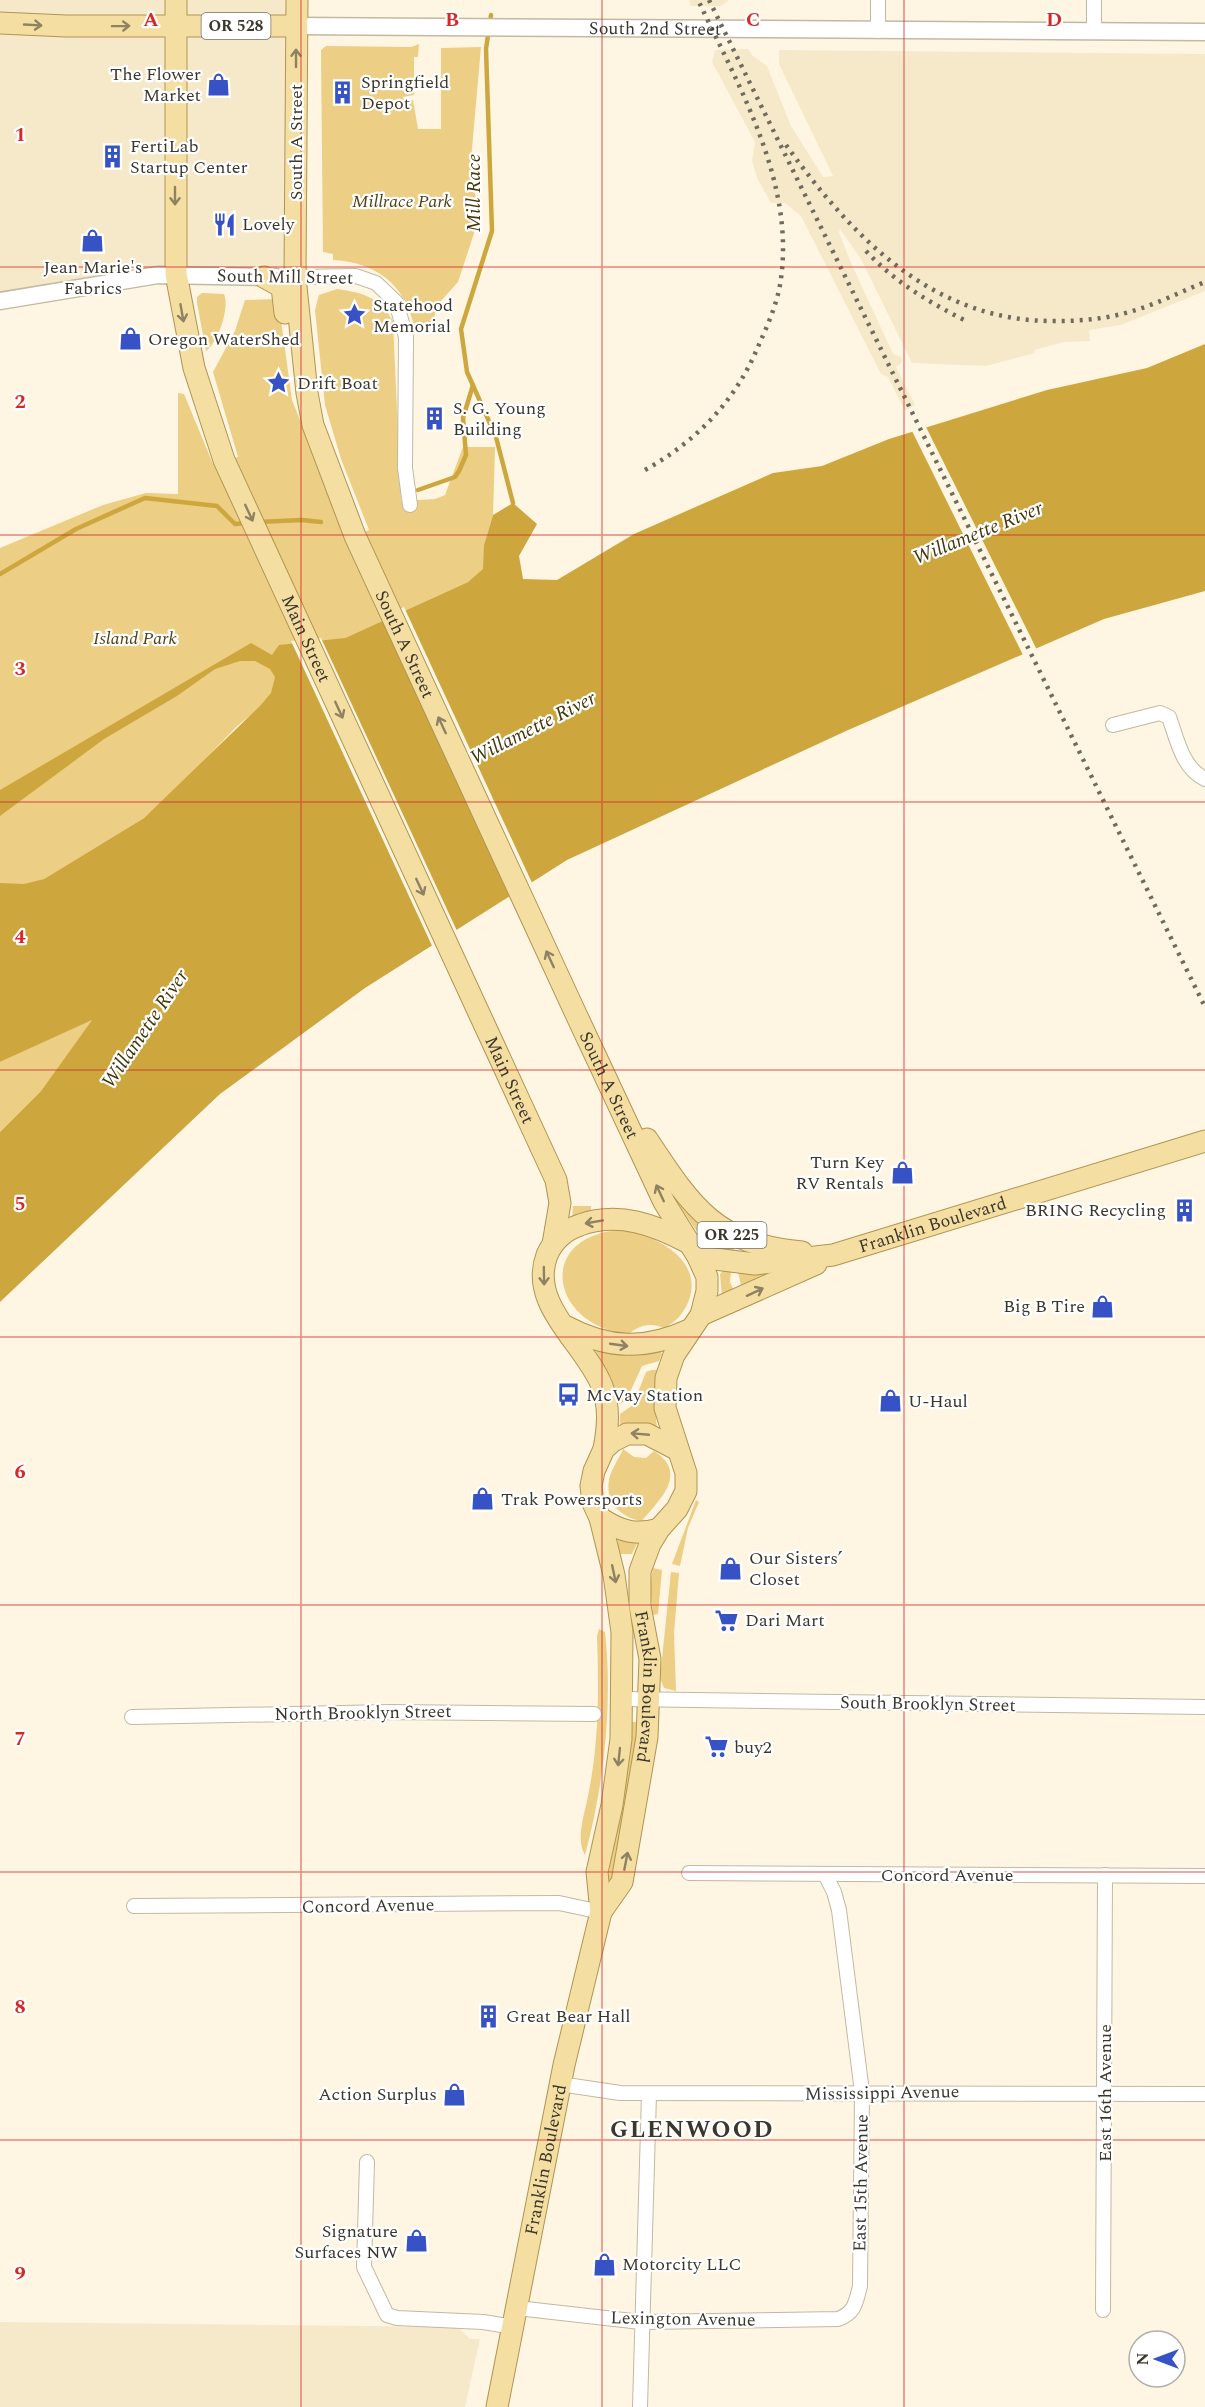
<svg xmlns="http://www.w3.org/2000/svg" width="1205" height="2407" viewBox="0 0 1205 2407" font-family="Spectral,serif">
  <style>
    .built { fill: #f6e9ca }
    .green { fill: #ecce84 }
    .water { fill: #cda73e }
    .pier { fill: #fef6e3 }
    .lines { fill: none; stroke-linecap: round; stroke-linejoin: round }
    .stream { stroke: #cda73e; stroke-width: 4.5 }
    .minor-casing { stroke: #c2b9a2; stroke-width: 16 }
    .tertiary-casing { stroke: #c2b9a2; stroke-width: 19 }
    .primary-casing { stroke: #af9551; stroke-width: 23 }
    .minor { stroke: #fff; stroke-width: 14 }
    .tertiary { stroke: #fff; stroke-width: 16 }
    .primary { stroke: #f5dea2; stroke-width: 21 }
    .rail { stroke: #706b5f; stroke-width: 4.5; stroke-dasharray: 3 6; stroke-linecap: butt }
    .oneway { stroke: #8f8262 }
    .grid { fill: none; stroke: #d62828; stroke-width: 1.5; stroke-opacity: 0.55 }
    .labels { text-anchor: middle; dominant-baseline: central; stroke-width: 4.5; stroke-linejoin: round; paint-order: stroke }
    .shield { fill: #fff; stroke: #76736c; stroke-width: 1.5 }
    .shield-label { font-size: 16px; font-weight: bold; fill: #3b372d }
    .street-label { font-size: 18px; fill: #3b372d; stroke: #fff }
    .poi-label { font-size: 18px; fill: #3b372d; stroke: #fff; text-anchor: start }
    .park-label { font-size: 18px; font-style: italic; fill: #504015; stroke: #fff }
    .water-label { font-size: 20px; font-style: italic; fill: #453609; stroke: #fff }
    .district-label { font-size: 24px; font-weight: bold; letter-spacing: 1.5px; fill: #3b372d; stroke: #fff }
    .grid-label { font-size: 20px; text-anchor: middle; font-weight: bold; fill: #d62828; stroke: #fff; stroke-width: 4.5; stroke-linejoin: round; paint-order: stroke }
  </style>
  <rect width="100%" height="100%" fill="#fef6e3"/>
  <!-- built -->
  <g class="built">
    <polygon points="0,0 296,0 295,277 196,276 0,301"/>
    <polygon points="689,0 729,0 721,6 691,6"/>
    <polygon points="748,49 753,56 767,66 791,126 823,177 833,176 779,64 779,50 1205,54 1205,291 1121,325 1089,330 1090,341 1064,342 1034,350 1035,353 986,366 912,363 861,259 840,229 839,233 852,265 893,354 901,357 902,362 896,367 915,405 905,411 888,377 881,374 801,216 785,203 771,203 758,180 752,161 755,142 712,62 715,50"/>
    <polygon points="0,2322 458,2327 470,2339 480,2339 465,2407 0,2407"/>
  </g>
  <!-- green -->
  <g class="green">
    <path d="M 419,44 L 418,57 L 414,57 L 414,95 L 403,97 L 404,100 L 413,100 L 418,129 L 441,129 L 441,48 L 481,47 L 470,171 L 480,215 L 458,282 L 440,302 L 431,325 L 414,326 C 405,284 375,262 333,260 L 333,254 L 323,252 L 321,50 L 326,46 L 411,47 Z"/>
    <path d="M 337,289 C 364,293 379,297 393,321 L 401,501 L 435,499 L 445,495 L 463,447 L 495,447 L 493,515 L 484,545 L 484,569 L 468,582 L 345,638 L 236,727 L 196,769 L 144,818 L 44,879 L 0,893 L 0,548 L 103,505 L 146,493 L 178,494 L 178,393 L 184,394 L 213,464 L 238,457 L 213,372 L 235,331 L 245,300 L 278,299 L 292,400 L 347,539 L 369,530 L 341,459 L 325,405 L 315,310 L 319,295 Z"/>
    <path d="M 202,293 L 224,294 C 230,308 218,342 206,351 L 197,303 L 197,297 Z"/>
    <polygon points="93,1019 41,1091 0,1132 0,1062"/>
    <polygon points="679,1195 736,1245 733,1252 708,1248 675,1199"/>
    <polygon points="573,1206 591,1206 591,1214 572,1220"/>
    <path d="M 619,1230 C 652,1233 704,1258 689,1300 C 684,1313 676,1322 664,1328 C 652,1322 638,1325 629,1334 C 550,1326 535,1237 619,1230 Z"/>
    <polygon points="790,1266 742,1290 738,1272"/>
    <polygon points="724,1270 731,1271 730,1282 735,1293 722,1297 720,1274"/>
    <polygon points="599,1348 660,1349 662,1354 659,1361 642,1366 626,1401 619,1404 611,1378 596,1352"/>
    <polygon points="651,1370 657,1370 654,1398 657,1428 620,1426 620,1414 633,1405 646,1372"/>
    <path d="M 623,1449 L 634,1457 L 646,1458 L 654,1451 C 690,1474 658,1501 642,1521 C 621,1518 605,1502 609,1480 C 611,1469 619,1459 623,1449 Z"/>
    <polygon points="696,1500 699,1502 688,1528 680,1566 672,1564"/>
    <polygon points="618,1538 637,1543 632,1554 618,1554"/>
    <polygon points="653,1568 662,1570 658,1614 653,1615 650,1586"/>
    <polygon points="671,1572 679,1573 674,1633 676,1691 664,1688 660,1678"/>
    <path d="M 599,1629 L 605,1632 C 613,1704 604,1785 585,1855 C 575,1839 585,1813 588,1796 C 599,1743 599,1690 597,1636 Z"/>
    <polygon points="631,1722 641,1722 614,1878 606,1887 626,1780"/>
  </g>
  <!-- water -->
  <polygon class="water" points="1205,344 1205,591 1104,619 846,731 567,860 365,988 220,1094 0,1302 0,1132 41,1091 92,1020 0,1062 0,883 24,884 44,879 144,818 260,706 271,693 275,677 270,669 255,661 240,661 215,669 177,696 104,739 0,816 0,790 251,643 272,655 279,645 345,638 468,582 483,569 484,545 493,515 513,503 537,524 519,556 523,579 557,580 634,534 773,473 822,466 889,439 1047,390 1147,368"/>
  <!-- pier -->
  <g class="pier">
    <polygon points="925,425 1038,652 1024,657 911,429"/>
    <polygon points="404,607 533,885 512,898 383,617"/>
    <polygon points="321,638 458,933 433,948 291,641"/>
  </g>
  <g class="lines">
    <!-- stream -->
    <g class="stream">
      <polyline points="491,15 486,49 492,231 461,329 467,372 496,437 513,503"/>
      <polyline points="418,490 455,477 459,471 466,455 463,418 473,385"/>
      <polyline points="258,522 302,520 321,522"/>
      <polyline points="0,574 76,529 145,498 217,506 235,524 247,523"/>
    </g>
    <defs>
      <g id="minor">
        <polyline points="878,0 878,31"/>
        <polyline points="1094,31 1094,0"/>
        <polyline points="295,277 356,276 376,283 396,302 406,337 405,468 410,505"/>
        <path d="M 1113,725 L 1160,713 L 1169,717 C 1177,739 1182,768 1205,779"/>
        <polyline points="623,1699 1205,1707"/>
        <polyline points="132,1717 391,1712 594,1714"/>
        <polyline points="689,1873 1205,1876"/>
        <polyline points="134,1906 559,1903 601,1912"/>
        <polyline points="560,2084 620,2093 1205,2094"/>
        <polyline points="367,2162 364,2267 387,2315 397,2318 483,2322 514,2327"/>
        <path d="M 517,2308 L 641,2322 L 838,2319 C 855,2313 856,2302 860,2286 L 862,2092 L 839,1910 L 834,1892 L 825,1874"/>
        <polyline points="1103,2310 1105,1875"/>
        <polyline points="640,2407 649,2094"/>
      </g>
      <g id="tertiary">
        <path id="s1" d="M 295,26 L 1205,32"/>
        <polyline points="0,301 158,275 276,277"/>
      </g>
      <g id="primary">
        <path id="s2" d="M 176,0 L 176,274 L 194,368 L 224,460 L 556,1180 L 560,1203 L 553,1244"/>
        <path id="s3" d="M 297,0 L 295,277 L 307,393 L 313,425 L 355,536 L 575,1012 L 664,1202 L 698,1257 L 707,1277 L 707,1291 L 701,1315 L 674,1355 L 666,1378 L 665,1408 L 686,1473 L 686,1491 L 677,1509 L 659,1529 L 650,1544 L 640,1571 L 640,1606 L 650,1659 L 647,1737 L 622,1882 L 601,1912"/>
        <polyline points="0,23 66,26 295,26"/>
        <polyline points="264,277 282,287 285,313"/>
        <path d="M 647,1139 C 692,1207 715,1244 802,1252"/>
        <path id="s4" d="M 698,1257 L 755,1264 L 833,1255 L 1205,1141"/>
        <polyline points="701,1315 816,1264"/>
        <path d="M 567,1327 C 608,1349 646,1350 689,1330"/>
        <path d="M 604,1449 C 608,1427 610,1407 602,1386 C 585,1343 528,1305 547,1255 C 553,1241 565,1230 580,1225 C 619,1211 655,1225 689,1243"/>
        <path d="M 600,1518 C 620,1531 635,1536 659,1529"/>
        <path id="s5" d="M 497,2407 L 564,2065 L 601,1912 L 597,1872 L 612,1805 L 621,1739 L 622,1632 L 614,1575 L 600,1518 L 593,1503 L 591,1486 L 594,1471 L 604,1449 L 613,1441 L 627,1434 L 647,1434 L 678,1450"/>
      </g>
    </defs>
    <!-- minor casing -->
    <use href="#minor" class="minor-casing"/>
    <!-- tertiary casing -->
    <use href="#tertiary" class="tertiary-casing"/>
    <!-- primary casing -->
    <use href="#primary" class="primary-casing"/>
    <!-- minor -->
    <use href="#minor" class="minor"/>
    <!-- tertiary -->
    <use href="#tertiary" class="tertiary"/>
    <!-- primary -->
    <use href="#primary" class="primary"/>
    <!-- rail -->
    <g class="rail">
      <polyline points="709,0 1205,1007"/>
      <path d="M 786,145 C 853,238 934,323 1057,321 C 1081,321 1105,319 1129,312 C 1155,305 1180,292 1205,282"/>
      <path d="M 866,251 C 895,282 927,301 964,320"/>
      <path d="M 645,470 C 695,442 734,403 757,349 C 766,329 776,307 780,285 C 797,185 739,87 698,0"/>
    </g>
  </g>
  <!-- one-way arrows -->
  <defs><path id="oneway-shaft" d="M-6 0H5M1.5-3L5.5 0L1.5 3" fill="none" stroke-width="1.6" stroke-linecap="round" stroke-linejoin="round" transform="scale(1.5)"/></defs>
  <g class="oneway">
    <use href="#oneway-shaft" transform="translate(33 25) rotate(3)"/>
    <use href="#oneway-shaft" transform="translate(121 26) rotate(-1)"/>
    <use href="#oneway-shaft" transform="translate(296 58) rotate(-90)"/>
    <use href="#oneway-shaft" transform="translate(175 196) rotate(90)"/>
    <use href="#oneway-shaft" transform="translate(182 313) rotate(80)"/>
    <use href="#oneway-shaft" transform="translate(249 513) rotate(65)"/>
    <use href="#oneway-shaft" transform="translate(339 710) rotate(65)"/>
    <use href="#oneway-shaft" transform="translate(442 725) rotate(-115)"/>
    <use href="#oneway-shaft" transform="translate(420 887) rotate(65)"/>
    <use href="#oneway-shaft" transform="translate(550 959) rotate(-115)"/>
    <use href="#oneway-shaft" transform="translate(660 1193) rotate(-115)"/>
    <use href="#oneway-shaft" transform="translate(594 1222) rotate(170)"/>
    <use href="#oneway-shaft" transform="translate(544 1276) rotate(89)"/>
    <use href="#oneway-shaft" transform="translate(755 1292) rotate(-25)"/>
    <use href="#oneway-shaft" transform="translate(619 1345) rotate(8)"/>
    <use href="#oneway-shaft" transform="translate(640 1434) rotate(-175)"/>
    <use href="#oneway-shaft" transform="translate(614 1574) rotate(78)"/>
    <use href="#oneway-shaft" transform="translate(619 1757) rotate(96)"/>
    <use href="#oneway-shaft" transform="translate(626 1861) rotate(-79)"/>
  </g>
  <!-- grid -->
  <path class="grid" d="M 301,0 L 301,2407M 602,0 L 602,2407M 904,0 L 904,2407M 0,267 L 1205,267M 0,535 L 1205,535M 0,802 L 1205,802M 0,1070 L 1205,1070M 0,1337 L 1205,1337M 0,1605 L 1205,1605M 0,1872 L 1205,1872M 0,2140 L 1205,2140"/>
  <!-- icons -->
  <defs>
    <symbol id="shop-bare" viewBox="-9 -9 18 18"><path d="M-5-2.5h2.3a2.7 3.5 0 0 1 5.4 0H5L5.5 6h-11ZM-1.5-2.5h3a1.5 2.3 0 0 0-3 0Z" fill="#3752c4" stroke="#fff" stroke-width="2.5" paint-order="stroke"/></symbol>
    <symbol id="building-bare" viewBox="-9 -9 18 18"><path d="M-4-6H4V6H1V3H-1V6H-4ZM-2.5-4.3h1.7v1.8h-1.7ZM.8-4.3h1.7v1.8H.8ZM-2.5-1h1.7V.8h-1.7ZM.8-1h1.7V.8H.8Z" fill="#3752c4" stroke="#fff" stroke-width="2.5" paint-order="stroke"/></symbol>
    <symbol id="restaurant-bare" viewBox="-9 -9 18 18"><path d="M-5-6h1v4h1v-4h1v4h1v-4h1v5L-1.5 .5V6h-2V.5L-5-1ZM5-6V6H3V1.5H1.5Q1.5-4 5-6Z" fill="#3752c4" stroke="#fff" stroke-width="2.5" paint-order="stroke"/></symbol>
    <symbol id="sight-bare" viewBox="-9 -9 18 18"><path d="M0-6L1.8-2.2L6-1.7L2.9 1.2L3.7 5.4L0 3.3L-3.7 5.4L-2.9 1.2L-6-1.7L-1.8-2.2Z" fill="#3752c4" stroke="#fff" stroke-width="2.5" paint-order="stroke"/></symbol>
    <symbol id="bus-bare" viewBox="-9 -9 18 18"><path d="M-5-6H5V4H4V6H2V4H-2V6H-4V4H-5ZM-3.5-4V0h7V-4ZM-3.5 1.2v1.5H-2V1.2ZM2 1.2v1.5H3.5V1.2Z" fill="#3752c4" stroke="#fff" stroke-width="2.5" paint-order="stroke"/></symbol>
    <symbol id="supermarket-bare" viewBox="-9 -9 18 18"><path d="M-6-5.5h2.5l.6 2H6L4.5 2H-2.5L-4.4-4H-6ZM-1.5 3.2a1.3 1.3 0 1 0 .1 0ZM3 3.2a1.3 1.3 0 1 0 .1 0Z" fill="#3752c4" stroke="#fff" stroke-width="2.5" paint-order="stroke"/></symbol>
  </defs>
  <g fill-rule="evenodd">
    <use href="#shop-bare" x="202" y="68" width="33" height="33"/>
    <use href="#building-bare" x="326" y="76" width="33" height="33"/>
    <use href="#building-bare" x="96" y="140" width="33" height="33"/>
    <use href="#restaurant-bare" x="208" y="208" width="33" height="33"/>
    <use href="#shop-bare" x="76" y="224" width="33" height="33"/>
    <use href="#sight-bare" x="338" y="298" width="33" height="33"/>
    <use href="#shop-bare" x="114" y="322" width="33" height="33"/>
    <use href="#sight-bare" x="262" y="366" width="33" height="33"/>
    <use href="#building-bare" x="418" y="402" width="33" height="33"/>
    <use href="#shop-bare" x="886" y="1156" width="33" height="33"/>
    <use href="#building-bare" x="1168" y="1194" width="33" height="33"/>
    <use href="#shop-bare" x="1086" y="1290" width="33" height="33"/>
    <use href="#bus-bare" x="552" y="1378" width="33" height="33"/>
    <use href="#shop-bare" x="874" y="1384" width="33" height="33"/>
    <use href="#shop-bare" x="466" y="1482" width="33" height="33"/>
    <use href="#shop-bare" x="714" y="1552" width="33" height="33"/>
    <use href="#supermarket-bare" x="710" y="1604" width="33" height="33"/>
    <use href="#supermarket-bare" x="700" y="1730" width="33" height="33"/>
    <use href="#building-bare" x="472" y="2000" width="33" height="33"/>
    <use href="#shop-bare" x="438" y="2078" width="33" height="33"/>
    <use href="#shop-bare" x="400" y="2224" width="33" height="33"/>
    <use href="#shop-bare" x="588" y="2248" width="33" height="33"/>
  </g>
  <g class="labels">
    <!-- shield labels -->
    <g class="shield">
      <rect x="201.5" y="13" width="69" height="26" rx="4.5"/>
      <rect x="697.5" y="1222" width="69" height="26" rx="4.5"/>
    </g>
    <g class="shield-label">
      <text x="236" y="26">OR 528</text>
      <text x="732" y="1235">OR 225</text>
    </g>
    <!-- street labels -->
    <g class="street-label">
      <text stroke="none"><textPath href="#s1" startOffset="360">South 2nd Street</textPath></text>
      <text transform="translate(296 142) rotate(-90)">South A Street</text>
      <text transform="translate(285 277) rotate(1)">South Mill Street</text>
      <text stroke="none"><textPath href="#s2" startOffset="663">Main Street</textPath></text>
      <text stroke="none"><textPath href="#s3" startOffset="664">South A Street</textPath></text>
      <text stroke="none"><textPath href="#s2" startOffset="1149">Main Street</textPath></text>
      <text stroke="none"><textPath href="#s3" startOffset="1150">South A Street</textPath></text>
      <text stroke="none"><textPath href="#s4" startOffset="240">Franklin Boulevard</textPath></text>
      <text stroke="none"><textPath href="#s3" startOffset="1803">Franklin Boulevard</textPath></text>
      <text transform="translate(928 1704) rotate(1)">South Brooklyn Street</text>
      <text transform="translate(363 1713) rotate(-1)">North Brooklyn Street</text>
      <text x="947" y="1875">Concord Avenue</text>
      <text transform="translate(368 1906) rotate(-1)">Concord Avenue</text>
      <text transform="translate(882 2093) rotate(-1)">Mississippi Avenue</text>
      <text transform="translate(1105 2093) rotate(-90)">East 16th Avenue</text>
      <text stroke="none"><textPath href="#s5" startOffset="252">Franklin Boulevard</textPath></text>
      <text transform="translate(861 2183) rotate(-89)">East 15th Avenue</text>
      <text transform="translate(683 2319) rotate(1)">Lexington Avenue</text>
    </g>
    <!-- poi labels -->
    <g class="poi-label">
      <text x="201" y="74" text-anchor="end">The Flower<tspan x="201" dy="21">Market</tspan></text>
      <text x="361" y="82">Springfield<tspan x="361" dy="21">Depot</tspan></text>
      <text x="130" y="146">FertiLab<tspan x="130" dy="21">Startup Center</tspan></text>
      <text x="242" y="224">Lovely</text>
      <text x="93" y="267" text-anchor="middle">Jean Marie's<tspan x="93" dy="21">Fabrics</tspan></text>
      <text x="373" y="305">Statehood<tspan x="373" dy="21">Memorial</tspan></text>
      <text x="148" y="339">Oregon WaterShed</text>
      <text x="297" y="383">Drift Boat</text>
      <text x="453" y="408">S. G. Young<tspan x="453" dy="21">Building</tspan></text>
      <text x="884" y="1162" text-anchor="end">Turn Key<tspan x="884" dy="21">RV Rentals</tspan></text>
      <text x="1166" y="1210" text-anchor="end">BRING Recycling</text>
      <text x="1085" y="1306" text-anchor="end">Big B Tire</text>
      <text x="586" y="1395">McVay Station</text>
      <text x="908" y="1401">U-Haul</text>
      <text x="501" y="1499">Trak Powersports</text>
      <text x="749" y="1558">Our Sisters’<tspan x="749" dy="21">Closet</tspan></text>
      <text x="745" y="1620">Dari Mart</text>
      <text x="734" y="1747">buy2</text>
      <text x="506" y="2016">Great Bear Hall</text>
      <text x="437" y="2094" text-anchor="end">Action Surplus</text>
      <text x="398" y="2231" text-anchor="end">Signature<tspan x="398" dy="21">Surfaces NW</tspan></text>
      <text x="622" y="2264">Motorcity LLC</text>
    </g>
    <!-- park labels -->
    <g class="park-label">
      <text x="402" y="201">Millrace Park</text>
      <text x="135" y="638">Island Park</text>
    </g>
    <!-- water labels -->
    <g class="water-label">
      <text transform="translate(474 193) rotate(-90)">Mill Race</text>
      <text transform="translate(978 533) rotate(-22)">Willamette River</text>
      <text transform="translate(533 728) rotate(-27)">Willamette River</text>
      <text transform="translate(145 1029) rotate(-56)">Willamette River</text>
    </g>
    <!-- district labels -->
    <g class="district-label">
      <text x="692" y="2130">GLENWOOD</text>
    </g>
  </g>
  <g class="grid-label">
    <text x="151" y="26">A</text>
    <text x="452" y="26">B</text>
    <text x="753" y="26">C</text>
    <text x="1054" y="26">D</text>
    <text x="20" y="141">1</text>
    <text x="20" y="408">2</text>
    <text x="20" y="675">3</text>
    <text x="20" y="943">4</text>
    <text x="20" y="1210">5</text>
    <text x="20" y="1478">6</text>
    <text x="20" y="1745">7</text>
    <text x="20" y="2013">8</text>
    <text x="20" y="2280">9</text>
  </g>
  <!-- north arrow -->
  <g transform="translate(1157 2359) rotate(270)"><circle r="28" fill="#ffffff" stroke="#b1afab" stroke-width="1.5"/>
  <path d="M0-4.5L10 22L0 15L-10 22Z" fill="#3752c4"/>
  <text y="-9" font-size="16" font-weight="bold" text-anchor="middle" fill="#3b372d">N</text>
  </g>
</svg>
